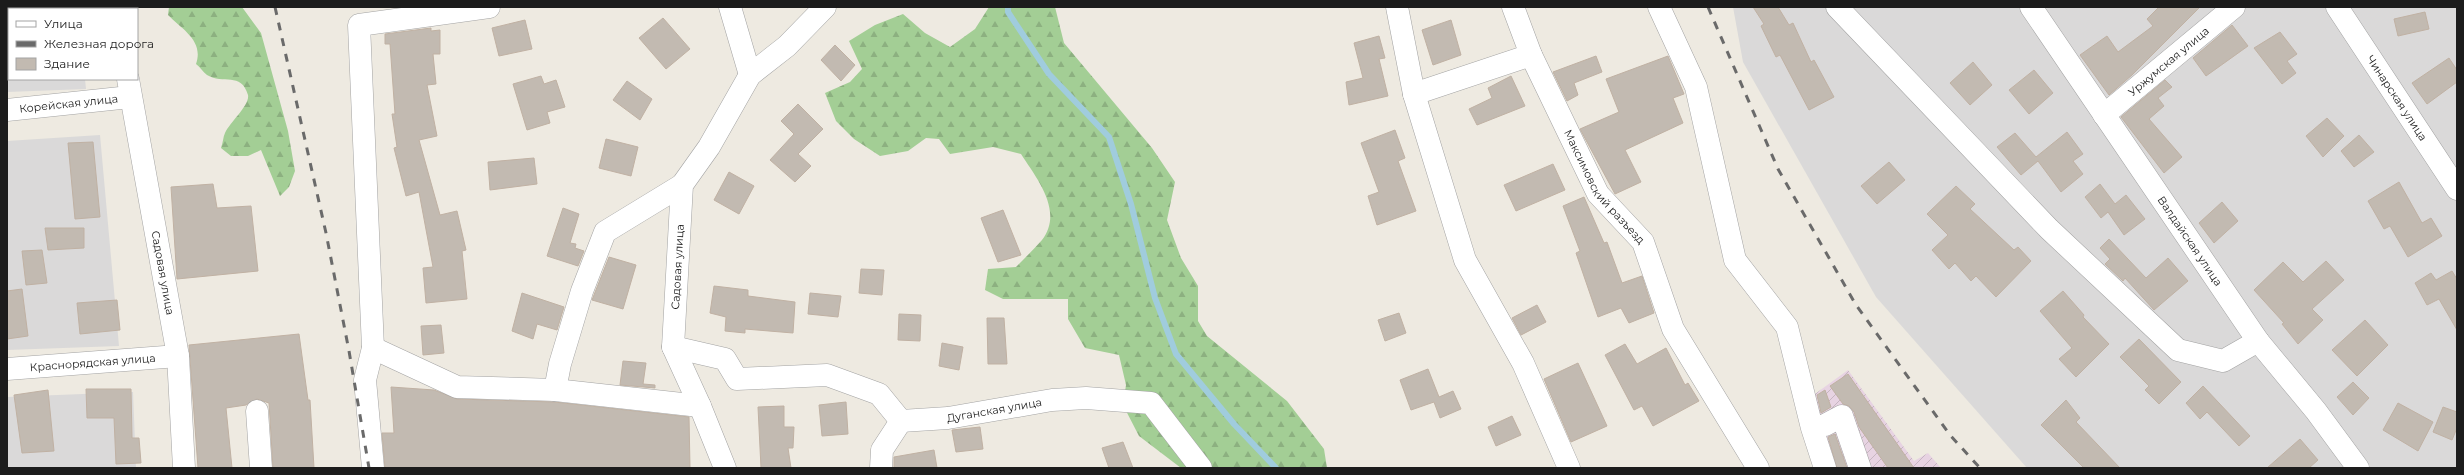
<svg xmlns="http://www.w3.org/2000/svg" width="2464" height="475" viewBox="0 0 2464 475" font-family="Montserrat,sans-serif">
  <style>
    .residential { fill: #dad9d9 }
    .industrial { fill: url(#industrial-furrows) }
    .forest { fill: url(#forest-firs) }
    .lines { fill: none; stroke-linecap: round; stroke-linejoin: round }
    .stream { stroke: #a0ccdd; stroke-width: 6 }
    .building { fill: #c2bab1; stroke: #c0b1a3 }
    .minor-casing { stroke: #a3a3a3; stroke-width: 23 }
    .minor { stroke: #fff; stroke-width: 22 }
    .rail { stroke: #6a6a6a; stroke-width: 3; stroke-dasharray: 8 8; stroke-linecap: butt }
    .labels { text-anchor: middle; dominant-baseline: central; stroke-width: 3; stroke-linejoin: round; paint-order: stroke }
    .street-label { font-size: 11px; fill: #1c1c1c; stroke: #fff }
  </style>
  <defs>
    <pattern id="industrial-furrows" width="10" height="10" patternUnits="userSpaceOnUse"><rect width="10" height="10" fill="#e7d3e2"/><path d="M-1 1l2-2M0 10L10 0M9 11l2-2" fill="none" stroke="#c6b5c1"/></pattern>
    <pattern id="forest-firs" width="22" height="20" patternUnits="userSpaceOnUse"><rect width="22" height="20" fill="#a3ce95"/><path d="M5 1l3.5 6h-7zM16 11l3.5 6h-7z" fill="#8cb080"/></pattern>
  </defs>
  <rect width="100%" height="100%" fill="#eeeae1"/>
  <!-- residential -->
  <g class="residential">
    <polygon points="7,7 76,7 76,9 9,9 9,79 85,79 86,89 7,92"/>
    <polygon points="1733,7 2457,7 2457,468 2027,468 1876,297 1743,62"/>
    <polygon points="100,135 119,346 7,350 7,141"/>
    <polygon points="133,392 136,468 7,468 7,397"/>
  </g>
  <!-- industrial -->
  <polygon class="industrial" points="1848,370 1914,461 1928,453 1941,468 1828,468 1808,399"/>
  <!-- forest -->
  <g class="forest">
    <path d="M 169,7 L 242,7 L 261,33 L 288,131 L 295,171 L 289,187 L 280,196 L 261,150 L 248,156 L 231,156 L 221,148 C 223,143 223,137 225,133 C 230,122 250,105 248,95 C 241,71 223,85 207,75 C 203,72 200,67 196,64 C 204,41 183,30 168,15 Z"/>
    <path d="M 989,7 L 1055,7 L 1064,43 L 1152,148 L 1175,182 L 1167,220 L 1181,258 L 1198,286 L 1198,321 L 1207,336 L 1287,401 L 1324,449 L 1327,468 L 1181,468 L 1139,436 L 1123,405 L 1126,385 L 1119,355 L 1085,348 L 1068,319 L 1068,299 L 1003,299 L 985,290 L 988,269 L 1016,267 C 1025,258 1034,249 1042,240 C 1064,211 1037,179 1021,154 L 993,147 L 950,154 L 939,139 L 926,138 L 908,151 L 880,156 L 854,139 L 836,121 L 825,93 L 850,82 L 862,69 L 849,41 L 875,25 L 903,14 L 925,33 L 950,47 L 975,29 Z"/>
  </g>
  <g class="lines">
    <!-- stream -->
    <polyline class="stream" points="1008,7 1008,12 1049,74 1109,137 1131,204 1155,298 1176,354 1234,424 1276,468"/>
  </g>
  <!-- building -->
  <g class="building">
    <polygon points="1753,7 1778,7 1789,25 1793,23 1811,62 1814,60 1834,97 1809,110 1780,55 1776,57 1761,26 1764,24"/>
    <polygon points="2159,7 2200,7 2132,75 2109,95 2080,55 2107,36 2118,52 2153,26 2147,19"/>
    <polygon points="2425,12 2429,29 2398,36 2394,19"/>
    <polygon points="663,18 690,49 666,69 639,38"/>
    <polygon points="525,20 532,49 499,56 492,28"/>
    <polygon points="1451,20 1461,55 1433,65 1422,30"/>
    <polygon points="2232,25 2248,46 2206,76 2193,58"/>
    <polygon points="431,28 431,31 440,30 440,54 433,54 436,84 427,85 437,136 419,140 440,215 457,211 466,250 462,251 467,299 426,303 423,268 433,267 419,192 406,196 394,148 397,147 392,114 395,114 390,44 385,44 385,34"/>
    <polygon points="2280,32 2297,54 2287,61 2296,73 2282,84 2254,48"/>
    <polygon points="1379,36 1385,58 1379,59 1388,96 1349,105 1346,82 1363,78 1354,43"/>
    <polygon points="835,45 855,65 841,81 821,60"/>
    <polygon points="1596,56 1602,72 1574,83 1578,95 1567,101 1553,72"/>
    <polygon points="1668,56 1684,94 1673,98 1683,123 1625,150 1641,182 1615,194 1580,129 1619,112 1606,79"/>
    <polygon points="2449,58 2457,70 2457,82 2427,104 2412,83"/>
    <polygon points="1973,62 1992,85 1970,105 1950,83"/>
    <polygon points="2034,70 2053,93 2029,114 2009,90"/>
    <polygon points="541,76 544,84 556,80 565,107 547,112 550,123 527,130 513,84"/>
    <polygon points="1511,76 1525,106 1477,125 1469,109 1492,98 1488,88"/>
    <polygon points="2165,80 2172,87 2158,98 2164,106 2149,119 2182,157 2164,173 2121,117"/>
    <polygon points="627,81 652,99 640,120 613,100"/>
    <polygon points="798,104 823,129 798,154 811,166 795,182 770,160 794,134 781,121"/>
    <polygon points="2327,118 2344,136 2323,157 2306,136"/>
    <polygon points="1395,130 1405,158 1398,161 1416,211 1377,225 1368,196 1379,192 1361,143"/>
    <polygon points="2067,132 2083,154 2073,161 2083,174 2061,192 2038,161 2021,175 1997,147 2015,133 2036,157"/>
    <polygon points="2359,135 2374,152 2354,167 2341,151"/>
    <polygon points="606,139 638,147 631,176 599,168"/>
    <polygon points="93,142 100,217 75,219 68,143"/>
    <polygon points="534,158 537,184 490,190 488,162"/>
    <polygon points="1889,162 1905,180 1877,204 1861,186"/>
    <polygon points="1553,164 1565,190 1516,211 1504,185"/>
    <polygon points="729,172 754,186 739,214 714,200"/>
    <polygon points="2399,182 2422,223 2431,218 2442,236 2408,257 2390,226 2384,229 2368,201"/>
    <polygon points="213,184 217,208 251,206 258,271 177,279 171,187"/>
    <polygon points="2100,184 2115,204 2126,195 2145,219 2124,235 2108,212 2101,218 2085,197"/>
    <polygon points="1956,186 1975,204 1970,209 2014,250 2018,247 2031,261 1996,297 1976,276 1971,281 1955,263 1949,269 1932,250 1948,235 1927,214"/>
    <polygon points="1584,197 1604,243 1607,242 1622,283 1642,276 1654,313 1629,323 1621,308 1598,317 1576,253 1580,251 1563,206"/>
    <polygon points="2222,202 2238,221 2214,243 2199,223"/>
    <polygon points="563,208 579,214 570,243 576,244 575,248 584,251 578,266 547,256"/>
    <polygon points="1003,210 1021,255 998,262 981,218"/>
    <polygon points="45,228 84,228 84,248 48,250"/>
    <polygon points="2109,239 2146,278 2168,258 2188,281 2154,310 2125,278 2123,281 2105,264 2110,259 2100,248"/>
    <polygon points="42,250 47,283 26,285 22,251"/>
    <polygon points="609,257 636,265 623,309 592,300"/>
    <polygon points="2326,261 2344,280 2312,309 2323,320 2298,344 2282,324 2284,323 2254,290 2283,262 2303,282"/>
    <polygon points="861,269 884,270 882,295 859,293"/>
    <polygon points="2452,271 2457,279 2457,330 2439,299 2427,305 2415,283 2431,273 2436,280"/>
    <polygon points="714,286 748,290 748,296 795,302 793,333 745,329 745,333 725,331 726,317 710,313"/>
    <polygon points="22,289 28,336 7,339 7,291"/>
    <polygon points="2063,291 2084,315 2083,317 2109,344 2076,377 2059,359 2072,348 2040,311"/>
    <polygon points="522,293 564,307 557,330 537,324 533,339 512,331"/>
    <polygon points="810,293 841,296 838,317 808,314"/>
    <polygon points="117,300 120,330 80,334 77,303"/>
    <polygon points="1537,305 1546,322 1521,335 1512,318"/>
    <polygon points="1399,313 1406,333 1385,341 1378,320"/>
    <polygon points="899,314 921,315 920,341 898,340"/>
    <polygon points="987,318 1004,318 1007,364 988,364"/>
    <polygon points="2365,320 2388,345 2357,376 2332,350"/>
    <polygon points="441,325 444,353 423,355 421,326"/>
    <polygon points="299,334 308,400 310,400 314,468 273,468 269,403 257,399 246,405 226,408 232,468 198,468 189,345"/>
    <polygon points="2139,339 2181,382 2159,404 2145,390 2149,386 2120,357"/>
    <polygon points="942,343 963,347 959,370 939,366"/>
    <polygon points="1625,344 1637,364 1666,348 1685,385 1688,383 1699,401 1653,426 1642,406 1634,410 1605,355"/>
    <polygon points="623,361 646,363 643,384 655,385 655,388 620,385"/>
    <polygon points="1578,363 1607,426 1571,442 1544,379"/>
    <polygon points="1428,369 1439,397 1453,391 1461,409 1440,418 1434,402 1411,410 1400,380"/>
    <polygon points="1848,374 1914,468 1888,468 1859,427 1854,412 1849,406 1843,404 1830,386"/>
    <polygon points="2353,382 2369,398 2353,415 2337,397"/>
    <polygon points="2203,386 2250,436 2239,446 2207,412 2200,419 2186,403"/>
    <polygon points="391,387 434,390 457,399 554,402 689,417 690,468 385,468 382,433 394,433"/>
    <polygon points="86,389 131,389 132,438 139,438 141,463 116,464 114,418 87,418"/>
    <polygon points="48,390 54,451 22,453 14,395"/>
    <polygon points="1825,390 1831,407 1821,413 1817,395"/>
    <polygon points="2066,400 2080,418 2076,422 2120,468 2084,468 2041,425"/>
    <polygon points="846,402 848,434 822,436 819,405"/>
    <polygon points="2398,403 2433,422 2418,451 2383,430"/>
    <polygon points="784,406 784,427 794,427 793,448 788,448 791,468 761,468 758,407"/>
    <polygon points="2443,407 2457,412 2457,428 2452,440 2433,432"/>
    <polygon points="1512,416 1521,435 1496,446 1488,427"/>
    <polygon points="980,427 983,449 956,452 952,430"/>
    <polygon points="1835,434 1847,468 1837,468 1828,437"/>
    <polygon points="2300,439 2318,460 2309,468 2267,468"/>
    <polygon points="1123,442 1133,468 1109,468 1102,448"/>
    <polygon points="934,450 937,468 894,468 894,457"/>
  </g>
  <g class="lines">
    <defs>
      <g id="minor">
        <polyline points="119,7 119,9"/>
        <polyline points="730,7 750,75"/>
        <polyline points="1397,7 1414,94 1465,260 1523,363 1569,468"/>
        <path id="s1" d="M 1513,7 L 1531,55 L 1598,194 L 1643,242 L 1673,329 L 1758,468"/>
        <polyline points="1659,7 1696,87 1735,260 1787,327 1812,428 1825,468"/>
        <polyline points="1837,7 2049,229 2178,350 2223,361 2258,341"/>
        <path id="s2" d="M 2031,7 L 2258,341 L 2316,411 L 2358,468"/>
        <path id="s3" d="M 2337,7 L 2457,189"/>
        <path id="s4" d="M 128,79 L 178,356 L 184,468"/>
        <polyline points="1414,94 1531,55"/>
        <path id="s5" d="M 7,110 L 130,97"/>
        <path id="s6" d="M 2104,115 L 2234,7"/>
        <path id="s7" d="M 673,347 L 725,359 L 737,379 L 827,375 L 879,394 L 901,421 L 948,418 L 1052,400 L 1086,398 L 1151,403 L 1201,468"/>
        <polyline points="373,348 457,387 555,390 700,406"/>
        <path id="s8" d="M 7,369 L 178,356"/>
        <polyline points="555,390 560,364 582,291 605,232 682,185"/>
        <polyline points="257,411 261,468"/>
        <polyline points="1825,425 1842,416 1860,468"/>
        <polyline points="373,468 365,380 373,348 359,25 489,7"/>
        <path id="s9" d="M 725,468 L 700,406 L 673,347 L 682,185 L 709,147 L 750,75 L 787,46 L 825,7"/>
        <polyline points="881,468 882,450 901,421"/>
      </g>
    </defs>
    <!-- minor casing -->
    <use href="#minor" class="minor-casing"/>
    <!-- minor -->
    <use href="#minor" class="minor"/>
    <!-- rail -->
    <g class="rail">
      <polyline points="275,7 326,233 349,351 369,468"/>
      <polyline points="1708,7 1778,169 1856,305 1950,435 1980,468"/>
    </g>
  </g>
  <g class="labels">
    <!-- street labels -->
    <g class="street-label">
      <text stroke="none"><textPath href="#s6" startOffset="84">Уржумская улица</textPath></text>
      <text stroke="none"><textPath href="#s3" startOffset="109">Чинарская улица</textPath></text>
      <text stroke="none"><textPath href="#s5" startOffset="62">Корейская улица</textPath></text>
      <text stroke="none"><textPath href="#s1" startOffset="203">Максимовский разъезд</textPath></text>
      <text stroke="none"><textPath href="#s2" startOffset="283">Валдайская улица</textPath></text>
      <text stroke="none"><textPath href="#s9" startOffset="212">Садовая улица</textPath></text>
      <text stroke="none"><textPath href="#s4" startOffset="197">Садовая улица</textPath></text>
      <text stroke="none"><textPath href="#s8" startOffset="86">Краснорядская улица</textPath></text>
      <text stroke="none"><textPath href="#s7" startOffset="351">Дуганская улица</textPath></text>
    </g>
  </g>
  <!-- border -->
  <rect width="2464" height="475" fill="none" stroke="#1c1c1c" stroke-width="16"/>
  <!-- legend -->
  <rect x="8" y="8" width="130" height="72" fill="#ffffff" stroke="#a4a4a4"/>
  <rect x="16" y="21" width="20" height="6" fill="#ffffff" stroke="#a4a4a4"/>
  <text x="44" y="28" font-size="12" fill="#1c1c1c">Улица</text>
  <rect x="16" y="41" width="20" height="6" fill="#6a6a6a" stroke="#a4a4a4"/>
  <text x="44" y="48" font-size="12" fill="#1c1c1c">Железная дорога</text>
  <rect x="16" y="58" width="20" height="12" fill="#c2bab1" stroke="#a4a4a4"/>
  <text x="44" y="68" font-size="12" fill="#1c1c1c">Здание</text>
</svg>
